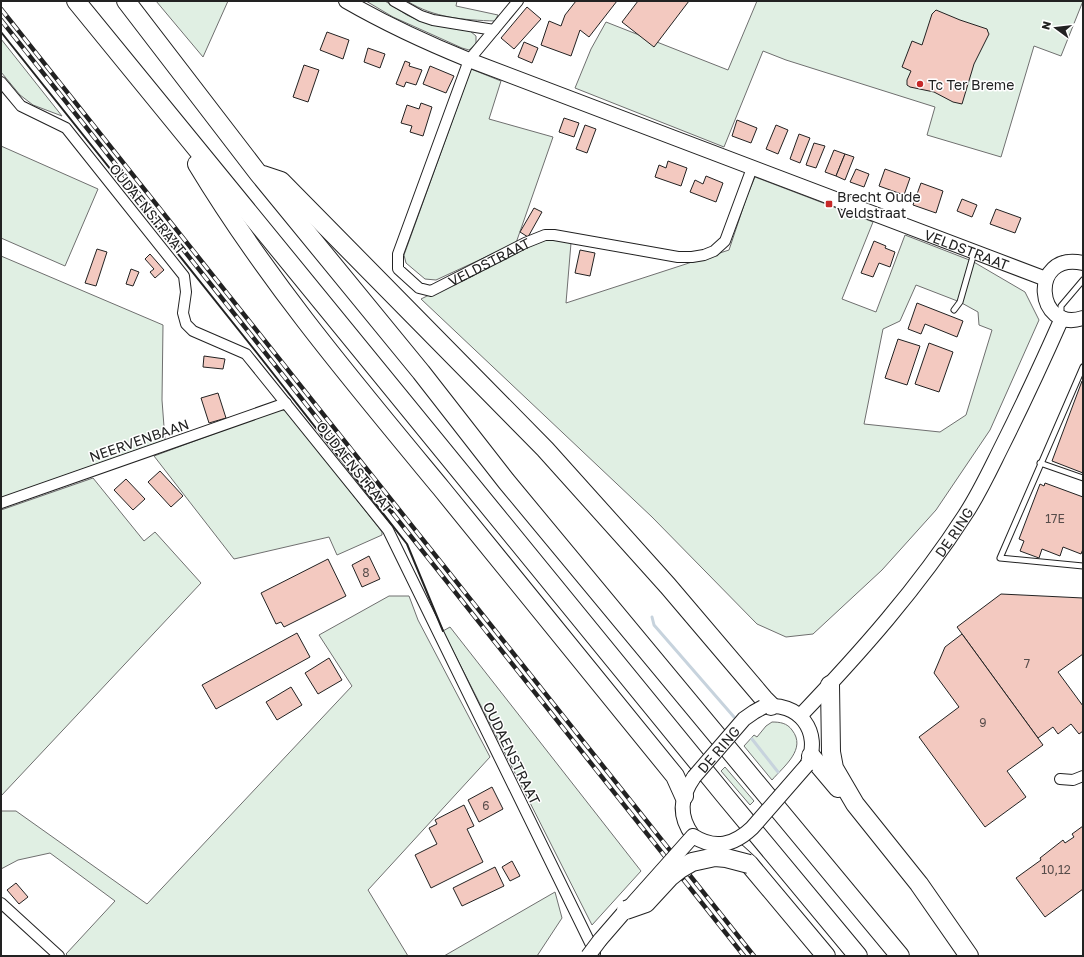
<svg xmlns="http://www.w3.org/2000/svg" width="1084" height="957" viewBox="0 0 1084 957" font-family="'Golos Text',sans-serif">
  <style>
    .green { fill: #e0efe3; stroke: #6f6f6f; fill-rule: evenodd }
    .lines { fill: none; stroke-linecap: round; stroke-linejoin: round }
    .stream { stroke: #c7d3dd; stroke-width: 3 }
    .building { fill: #f3c9c0; stroke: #222 }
    .lane-casing { stroke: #222; stroke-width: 7 }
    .street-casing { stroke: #222; stroke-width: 12 }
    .secondary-casing { stroke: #222; stroke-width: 16 }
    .highway-casing { stroke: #222; stroke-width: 20 }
    .lane { stroke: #fff; stroke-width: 5 }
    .street { stroke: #fff; stroke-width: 10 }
    .secondary { stroke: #fff; stroke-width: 14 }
    .highway { stroke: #fff; stroke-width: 18 }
    .rail-casing { stroke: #222; stroke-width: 4.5 }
    .rail { stroke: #fff; stroke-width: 3; stroke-dasharray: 9; stroke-linecap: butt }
    .secondary-bridge-casing { stroke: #222; stroke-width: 16; stroke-linecap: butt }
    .highway-bridge-casing { stroke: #222; stroke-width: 20; stroke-linecap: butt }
    .secondary-bridge { stroke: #fff; stroke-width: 14 }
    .highway-bridge { stroke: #fff; stroke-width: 18 }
    .wall { stroke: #222; stroke-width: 2 }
    .poi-dot { fill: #c62828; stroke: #fff; stroke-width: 1.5 }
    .labels { text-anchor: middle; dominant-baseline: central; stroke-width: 3; stroke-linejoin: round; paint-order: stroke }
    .number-label { font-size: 12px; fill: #564c4a }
    .poi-label { font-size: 14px; fill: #222; stroke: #fff; text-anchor: start }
    .street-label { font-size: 14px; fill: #222; stroke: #fff }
  </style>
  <rect width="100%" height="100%" fill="#fff"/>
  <!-- green -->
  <g class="green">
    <polygon points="156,1 228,1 203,57"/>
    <polygon points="366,1 385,1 407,15 420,21 439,26 454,27 470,31 476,36 476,44 469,50 462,48 393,17"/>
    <path d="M 407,1 L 457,1 L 456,6 L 498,15 L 495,21 C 464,20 434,18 407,1 Z"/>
    <polygon points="757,1 1083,1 1061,56 1034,46 1001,157 927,135 935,107 786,60 763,51 724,147 575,88 591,49 606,22 728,70"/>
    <polygon points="1,39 62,116 33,105 20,95 1,72"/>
    <polygon points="471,69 501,81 489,119 553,137 516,243 436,280 425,279 406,263 404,255"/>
    <polygon points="1,146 98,189 65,266 1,238"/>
    <path d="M 755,177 L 873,222 L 842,299 L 876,312 L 905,235 L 972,261 L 1025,292 L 1039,320 L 990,430 L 936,510 L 882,570 L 813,634 L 786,637 L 757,624 L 652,517 L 421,299 L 537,241 L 557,239 L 571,243 L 566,303 L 729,250 L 747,196 ZM 916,285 L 960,302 L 978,312 L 979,325 L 992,330 L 966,415 L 940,432 L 864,424 L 883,329 L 900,321 Z"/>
    <polygon points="1,256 163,325 162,400 165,440 1,498"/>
    <polygon points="283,410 288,412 382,532 382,535 337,555 329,537 234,559 154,456 276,411"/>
    <polygon points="93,478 144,541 155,532 201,583 1,796 1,510"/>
    <polygon points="389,596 409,596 418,620 490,757 368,890 408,956 68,956 66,954 115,901 50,853 18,860 1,869 1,811 16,811 147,904 352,686 319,635"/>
    <polygon points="450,627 641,871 592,925 443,631"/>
    <path d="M 772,722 C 780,722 787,723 792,730 C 807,749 784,766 772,780 L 744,746 L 754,735 L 757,737 L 766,726 Z"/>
    <polygon points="725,767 754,801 750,805 721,771"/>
    <polygon points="555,892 562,918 537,956 444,956"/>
  </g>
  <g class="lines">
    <!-- stream -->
    <g class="stream">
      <polyline points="652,617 654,625 734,717"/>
      <polyline points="752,739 778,772"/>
    </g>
  </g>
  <!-- building -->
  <g class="building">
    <polygon points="576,1 617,1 589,37 580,30 571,56 541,45 549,21 561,26 565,15"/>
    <polygon points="638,1 689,1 654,47 622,22"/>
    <polygon points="527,7 541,19 514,49 501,38"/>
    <polygon points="936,10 960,20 987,29 988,32 989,34 974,64 962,104 953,102 934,92 910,87 907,85 907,80 911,71 902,67 912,41 922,45 932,14"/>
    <polygon points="327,32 349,40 343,59 320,50"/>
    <polygon points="524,42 538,48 532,63 518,57"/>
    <polygon points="368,48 385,54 380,68 364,62"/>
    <polygon points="405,61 410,63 409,66 422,70 416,85 406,82 404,87 396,84"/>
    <polygon points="304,65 319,70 308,102 293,97"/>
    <polygon points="430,66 454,76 446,93 423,84"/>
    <polygon points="421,103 432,107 423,136 410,132 412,126 401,123 407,105 419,109"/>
    <polygon points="564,118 579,123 574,137 559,132"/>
    <polygon points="737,120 757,128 751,143 732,136"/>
    <polygon points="585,125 596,129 587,153 576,149"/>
    <polygon points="776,125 788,130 778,154 766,149"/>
    <polygon points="799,134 810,138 800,163 790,159"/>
    <polygon points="814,143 825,146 816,168 806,165"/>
    <polygon points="834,150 845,154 836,176 825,172"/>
    <polygon points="845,154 854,157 845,180 836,176"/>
    <polygon points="668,161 687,168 681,186 655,177 659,165 666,168"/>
    <polygon points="856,169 869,174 864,187 850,182"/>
    <polygon points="885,169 910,178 904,195 879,186"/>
    <polygon points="706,176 723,183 716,202 690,192 695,180 703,184"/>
    <polygon points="921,183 943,191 936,213 913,205"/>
    <polygon points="962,199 977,205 972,217 957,211"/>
    <polygon points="534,208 542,212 528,237 520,232"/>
    <polygon points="996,209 1021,218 1015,233 990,224"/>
    <polygon points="874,241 886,246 885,248 895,252 890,267 879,263 873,277 861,273"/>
    <polygon points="97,249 107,252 96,286 85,283"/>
    <polygon points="580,250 595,253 590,276 575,273"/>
    <polygon points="150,254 164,270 155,278 150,272 154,269 145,259"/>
    <polygon points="131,269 139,272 133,286 126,284"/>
    <polygon points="917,303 963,321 957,337 925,324 921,334 908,329"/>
    <polygon points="898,339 920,346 907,385 885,378"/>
    <polygon points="929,343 953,352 939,392 915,384"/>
    <polygon points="204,356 225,359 223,369 203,367"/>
    <polygon points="1082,381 1083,381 1083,473 1052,461"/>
    <polygon points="218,393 226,418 209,423 201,398"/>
    <polygon points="160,471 183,496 171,507 148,482"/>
    <polygon points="126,479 145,499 133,510 114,490"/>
    <polygon points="1045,483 1083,497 1083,549 1081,554 1063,547 1060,556 1042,549 1039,558 1020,551 1024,541 1019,539 1040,484 1044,486"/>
    <polygon points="369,556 380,579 362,587 352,565"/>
    <polygon points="328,559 346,596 284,627 281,622 276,624 261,593"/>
    <polygon points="1001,594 1083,598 1083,654 1058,672 1083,706 1083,731 1079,734 1071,724 1058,734 1053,727 1038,738 957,627"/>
    <polygon points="297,633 310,657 216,709 202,685"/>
    <polygon points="962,634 1043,745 1007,771 1026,797 985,827 919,737 959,707 934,673 945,647"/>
    <polygon points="329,658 342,680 318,694 305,673"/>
    <polygon points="291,687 302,705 277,720 266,702"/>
    <polygon points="492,787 503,809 479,822 468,800"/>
    <polygon points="464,805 474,826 467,829 483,862 431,888 415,855 437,844 429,828 437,824 435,820"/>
    <polygon points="1083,826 1083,889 1045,917 1016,878 1041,860 1040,858 1063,840 1065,843 1074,837 1072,834"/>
    <polygon points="512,861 520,876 510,881 502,867"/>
    <polygon points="495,867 504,886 462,906 453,888"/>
    <polygon points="16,883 28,897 19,904 7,890"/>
  </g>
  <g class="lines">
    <defs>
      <g id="lane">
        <polyline points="954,310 960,302 974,253"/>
        <polyline points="1061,315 1061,306 1083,280"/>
        <polyline points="1083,367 1000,558 1083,566"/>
        <polyline points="1040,463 1083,478"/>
      </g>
      <g id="street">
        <polyline points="394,1 421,16 433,20 494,30"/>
        <path id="s1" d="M 518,1 L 469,60 L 398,254 L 398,269 L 419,288 L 431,291 L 525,243 L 545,235 L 554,235 L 678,257 L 692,257 L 704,255 L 714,251 L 725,241 L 752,168"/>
        <polyline points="1,82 21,106 66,128 184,276 186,292 183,313 186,324 193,331 246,354 388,530 595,953"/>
        <polyline points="1,503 286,403"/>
        <polyline points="1060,779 1073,780 1083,776"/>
        <polyline points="1,903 59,956"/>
      </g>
      <g id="secondary">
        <path id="s2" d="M 346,1 C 386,24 427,43 469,60 L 1046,279"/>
        <path d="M 1083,263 C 1028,251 1036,334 1083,318"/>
        <path d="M 763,707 C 798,700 823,732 807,765"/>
        <path id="s3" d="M 800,716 C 860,653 918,588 965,515 C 979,494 990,470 1002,446 C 1023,404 1043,361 1062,318"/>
        <path d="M 693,836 C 678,816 680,797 694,777"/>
        <polyline points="600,940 626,910"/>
      </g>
      <g id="highway">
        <polyline points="76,1 726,797 858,956"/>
        <polyline points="126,1 258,173 421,372 506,481 900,956"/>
        <path d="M 197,164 C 267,280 355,384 441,488 C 519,584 597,680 675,776 L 684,796"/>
        <polyline points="263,175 281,181 545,449 668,586 764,699 771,706"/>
        <polyline points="830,685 831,752 834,768 855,804 919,884 969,956"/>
        <polyline points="811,756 838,788"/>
        <polyline points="737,853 749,864 826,956"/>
      </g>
    </defs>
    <!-- lane casing -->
    <use href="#lane" class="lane-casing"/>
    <!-- street casing -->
    <use href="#street" class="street-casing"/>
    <!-- secondary casing -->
    <use href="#secondary" class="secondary-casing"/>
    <!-- highway casing -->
    <use href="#highway" class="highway-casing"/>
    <!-- lane -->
    <use href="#lane" class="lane"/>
    <!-- street -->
    <use href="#street" class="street"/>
    <!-- secondary -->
    <use href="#secondary" class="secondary"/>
    <!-- highway -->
    <use href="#highway" class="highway"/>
    <defs>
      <g id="rail">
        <polyline points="1,9 754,956"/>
        <polyline points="1,20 744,956"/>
      </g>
    </defs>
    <!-- rail casing -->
    <use href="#rail" class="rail-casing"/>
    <!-- rail -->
    <use href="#rail" class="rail"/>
    <defs>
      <g id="secondary-bridge">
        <path id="s4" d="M 694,777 L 744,719 L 754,712 L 763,707"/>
        <path d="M 627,910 L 693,836 C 715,850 734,845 752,828 L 807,765"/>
        <polyline points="588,956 600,940"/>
      </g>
      <polyline id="highway-bridge" points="626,910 646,903 670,877 680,869 692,862 715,857 726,858 749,864"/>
    </defs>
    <!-- secondary-bridge casing -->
    <use href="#secondary-bridge" class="secondary-bridge-casing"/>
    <!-- highway-bridge casing -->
    <use href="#highway-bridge" class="highway-bridge-casing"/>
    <!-- secondary-bridge -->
    <use href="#secondary-bridge" class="secondary-bridge"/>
    <!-- highway-bridge -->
    <use href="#highway-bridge" class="highway-bridge"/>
    <!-- wall -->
    <polyline class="wall" points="1,32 257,353 407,544 443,631"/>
  </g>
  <!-- markers -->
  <g class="poi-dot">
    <circle cx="920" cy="84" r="4"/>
    <rect x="825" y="200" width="8" height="8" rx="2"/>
  </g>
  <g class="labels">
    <!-- number labels -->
    <g class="number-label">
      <text x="1055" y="518">17E</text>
      <text x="366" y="572">8</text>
      <text x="1027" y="663">7</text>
      <text x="983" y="722">9</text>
      <text x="486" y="805">6</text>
      <text x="1056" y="869">10,12</text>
    </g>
    <!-- poi labels -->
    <g class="poi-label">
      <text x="928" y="84">Tc Ter Breme</text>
      <text x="837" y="196">Brecht Oude<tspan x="837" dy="16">Veldstraat</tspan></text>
    </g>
    <!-- street labels -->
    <g class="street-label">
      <text transform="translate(148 209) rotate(51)">OUDAENSTRAAT</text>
      <text stroke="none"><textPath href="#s2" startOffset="669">VELDSTRAAT</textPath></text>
      <text stroke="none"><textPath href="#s1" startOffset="404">VELDSTRAAT</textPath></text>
      <text transform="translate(139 440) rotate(-19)">NEERVENBAAN</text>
      <text transform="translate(355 467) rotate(51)">OUDAENSTRAAT</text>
      <text stroke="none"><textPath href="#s3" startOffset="240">DE RING</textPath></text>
      <text stroke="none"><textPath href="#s4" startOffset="37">DE RING</textPath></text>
      <text transform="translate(512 753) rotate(64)">OUDAENSTRAAT</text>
    </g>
  </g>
  <!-- border -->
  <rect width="1084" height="957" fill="none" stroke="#222222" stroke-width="4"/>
  <!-- north arrow -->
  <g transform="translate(1056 28) rotate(285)" stroke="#ffffff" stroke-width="3" paint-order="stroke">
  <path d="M0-3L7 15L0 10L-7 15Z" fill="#222222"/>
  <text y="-6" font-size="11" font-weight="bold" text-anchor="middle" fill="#222222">N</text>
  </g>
</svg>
